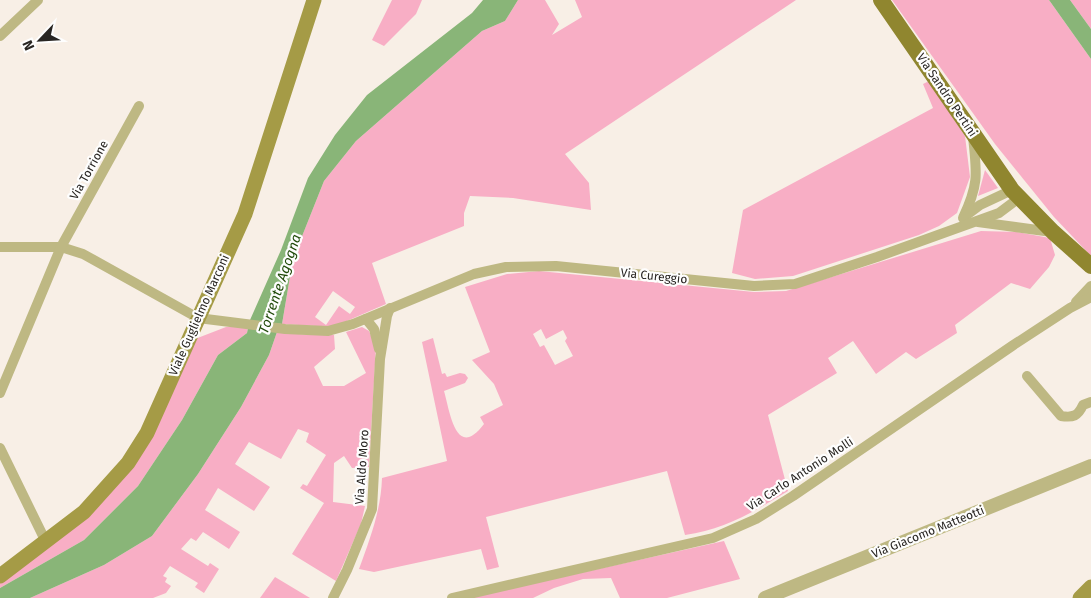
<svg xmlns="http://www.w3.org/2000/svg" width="1091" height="598" viewBox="0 0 1091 598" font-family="'Fira Sans',sans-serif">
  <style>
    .green { fill: #f8aec5; fill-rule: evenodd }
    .water { fill: #89b578 }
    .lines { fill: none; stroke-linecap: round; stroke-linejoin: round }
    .minor { stroke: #beb883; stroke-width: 10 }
    .tertiary { stroke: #beb883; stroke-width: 14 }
    .secondary { stroke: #a59b46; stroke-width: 15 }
    .primary { stroke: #90862f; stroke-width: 16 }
    .labels { text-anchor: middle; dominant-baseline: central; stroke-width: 4.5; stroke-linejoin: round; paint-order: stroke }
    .street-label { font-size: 12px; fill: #282522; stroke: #fefefe }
    .water-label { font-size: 14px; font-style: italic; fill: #214b0a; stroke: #fefefe }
  </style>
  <rect width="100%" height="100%" fill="#f8efe6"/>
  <!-- green -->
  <g class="green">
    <polygon points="392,0 422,0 416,14 384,46 372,40"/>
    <path d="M 518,0 L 545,0 L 559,24 L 552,35 L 582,17 L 575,0 L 796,0 L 565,154 L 589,183 L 591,210 L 513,198 L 470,196 L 464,213 L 464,226 L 372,263 L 386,304 L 333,327 L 282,324 L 293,259 L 324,181 L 356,141 L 482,31 L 505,21 ZM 333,291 L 355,307 L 350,314 L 339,306 L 326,325 L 315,317 Z"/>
    <polygon points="892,0 1049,0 1091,59 1091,256 1054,217 995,144"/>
    <polygon points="1070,0 1091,0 1091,29"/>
    <polygon points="929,81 965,136 970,177 957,213 939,226 919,235 793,276 755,279 732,273 743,210 933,108 923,84"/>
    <polygon points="985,170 998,188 978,196"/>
    <path d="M 981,231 L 1017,232 L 1050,238 L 1055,255 L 1049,267 L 1030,289 L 1011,283 L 955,325 L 957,333 L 916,359 L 906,352 L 876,374 L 853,341 L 828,358 L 837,373 L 768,415 L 788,491 C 755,511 724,530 685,535 L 667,471 L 486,517 L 499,567 L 487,570 L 481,549 L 374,572 L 359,569 C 370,539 381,510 382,478 L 447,461 L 422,342 L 433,338 L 442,374 L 445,373 L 447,377 L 460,373 L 465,374 L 468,378 L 465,383 L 444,391 C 450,412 456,461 484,424 L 480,417 L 503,405 L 494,384 L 472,360 L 490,352 L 465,287 L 507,274 L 539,271 L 754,292 L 786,291 ZM 541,329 L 546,339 L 563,330 L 567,338 L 565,341 L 573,356 L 555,365 L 544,345 L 540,347 L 533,334 Z"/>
    <polygon points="226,327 248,327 247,333 218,355 182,420 138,486 84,540 0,588 0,576 104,493 195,339"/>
    <polygon points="362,327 369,331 376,347 369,467 352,468 344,456 334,463 333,502 365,506 361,524 336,581 292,554 324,503 300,488 303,484 307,486 326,455 306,442 309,433 298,429 281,459 249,442 235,464 270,487 254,511 218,488 205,510 240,532 229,549 203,532 196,541 191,538 181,549 208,566 210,563 219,569 204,593 195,587 198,583 170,566 163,576 167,578 165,582 171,586 166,593 153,598 30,598 104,565 152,536 198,474 241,407 269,355 277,332 310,335 334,335 335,349 314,367 323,386 344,386 366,373 346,332"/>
    <polygon points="724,541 740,579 667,598 620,598 611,578 583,579 554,588 533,598 468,598"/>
    <polygon points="275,577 310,598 260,598"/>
  </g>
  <!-- water -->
  <g class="water">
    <polygon points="483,0 518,0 505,21 482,31 356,141 324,181 293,259 282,324 270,323 269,319 266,319 263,323 250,320 281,250 308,178 335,135 367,95 472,13"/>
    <polygon points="1049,0 1070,0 1091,29 1091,59"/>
    <polygon points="248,328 277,332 269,355 241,407 198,474 152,536 104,565 30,598 0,598 0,588 84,540 138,486 182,420 218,355 247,333"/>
  </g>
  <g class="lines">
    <!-- minor -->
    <g class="minor">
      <polyline points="0,36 38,0"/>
      <polyline points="964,217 980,205 1012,190"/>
      <path d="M 963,218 C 979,184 977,174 973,137"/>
      <polyline points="978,222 1052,232"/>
      <polyline points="0,247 61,247 83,254 198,318 285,329 328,331 353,324 474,274 506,267 556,266 754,286 795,284 877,257 999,213 1019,198"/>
      <polyline points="1076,302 1091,286"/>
      <polyline points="366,319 374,329 379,349"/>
      <path d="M 1027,376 L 1061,416 C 1073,418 1078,416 1083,405 L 1091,402"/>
      <polyline points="0,393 61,247 139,106"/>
      <polyline points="0,448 46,542"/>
      <polyline points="333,598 347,570 372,509 380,359 387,316 390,308"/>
      <polyline points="452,598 713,538 756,519 793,496 1012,346 1070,308 1091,297"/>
    </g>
    <!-- tertiary -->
    <polyline class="tertiary" points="765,598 1091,466"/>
    <!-- secondary -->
    <g class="secondary">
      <polyline points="0,576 84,512 128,463 147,433 245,214 314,0"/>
      <polyline points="1080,598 1091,587"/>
    </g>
    <!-- primary -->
    <polyline class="primary" points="881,0 1012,190 1053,232 1091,266"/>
  </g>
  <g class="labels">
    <!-- street labels -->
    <g class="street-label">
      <text transform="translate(947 95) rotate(56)">Via Sandro Pertini</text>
      <text transform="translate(89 170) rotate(-61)">Via Torrione</text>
      <text transform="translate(654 276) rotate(6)">Via Cureggio</text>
      <text transform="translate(199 315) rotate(-66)">Viale Guglielmo Marconi</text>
      <text transform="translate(362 467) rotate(-86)">Via Aldo Moro</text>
      <text transform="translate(800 474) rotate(-33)">Via Carlo Antonio Molli</text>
      <text transform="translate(928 532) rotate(-22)">Via Giacomo Matteotti</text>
    </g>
    <!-- water labels -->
    <g class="water-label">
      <text transform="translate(280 284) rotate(-71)">Torrente Agogna</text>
    </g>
  </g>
  <!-- north arrow -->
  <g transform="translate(40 40) rotate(245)" stroke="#fefefe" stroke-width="4" paint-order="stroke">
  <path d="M0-4L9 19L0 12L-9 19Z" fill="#282522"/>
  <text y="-8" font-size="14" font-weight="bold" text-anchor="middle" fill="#282522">N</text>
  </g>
</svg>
